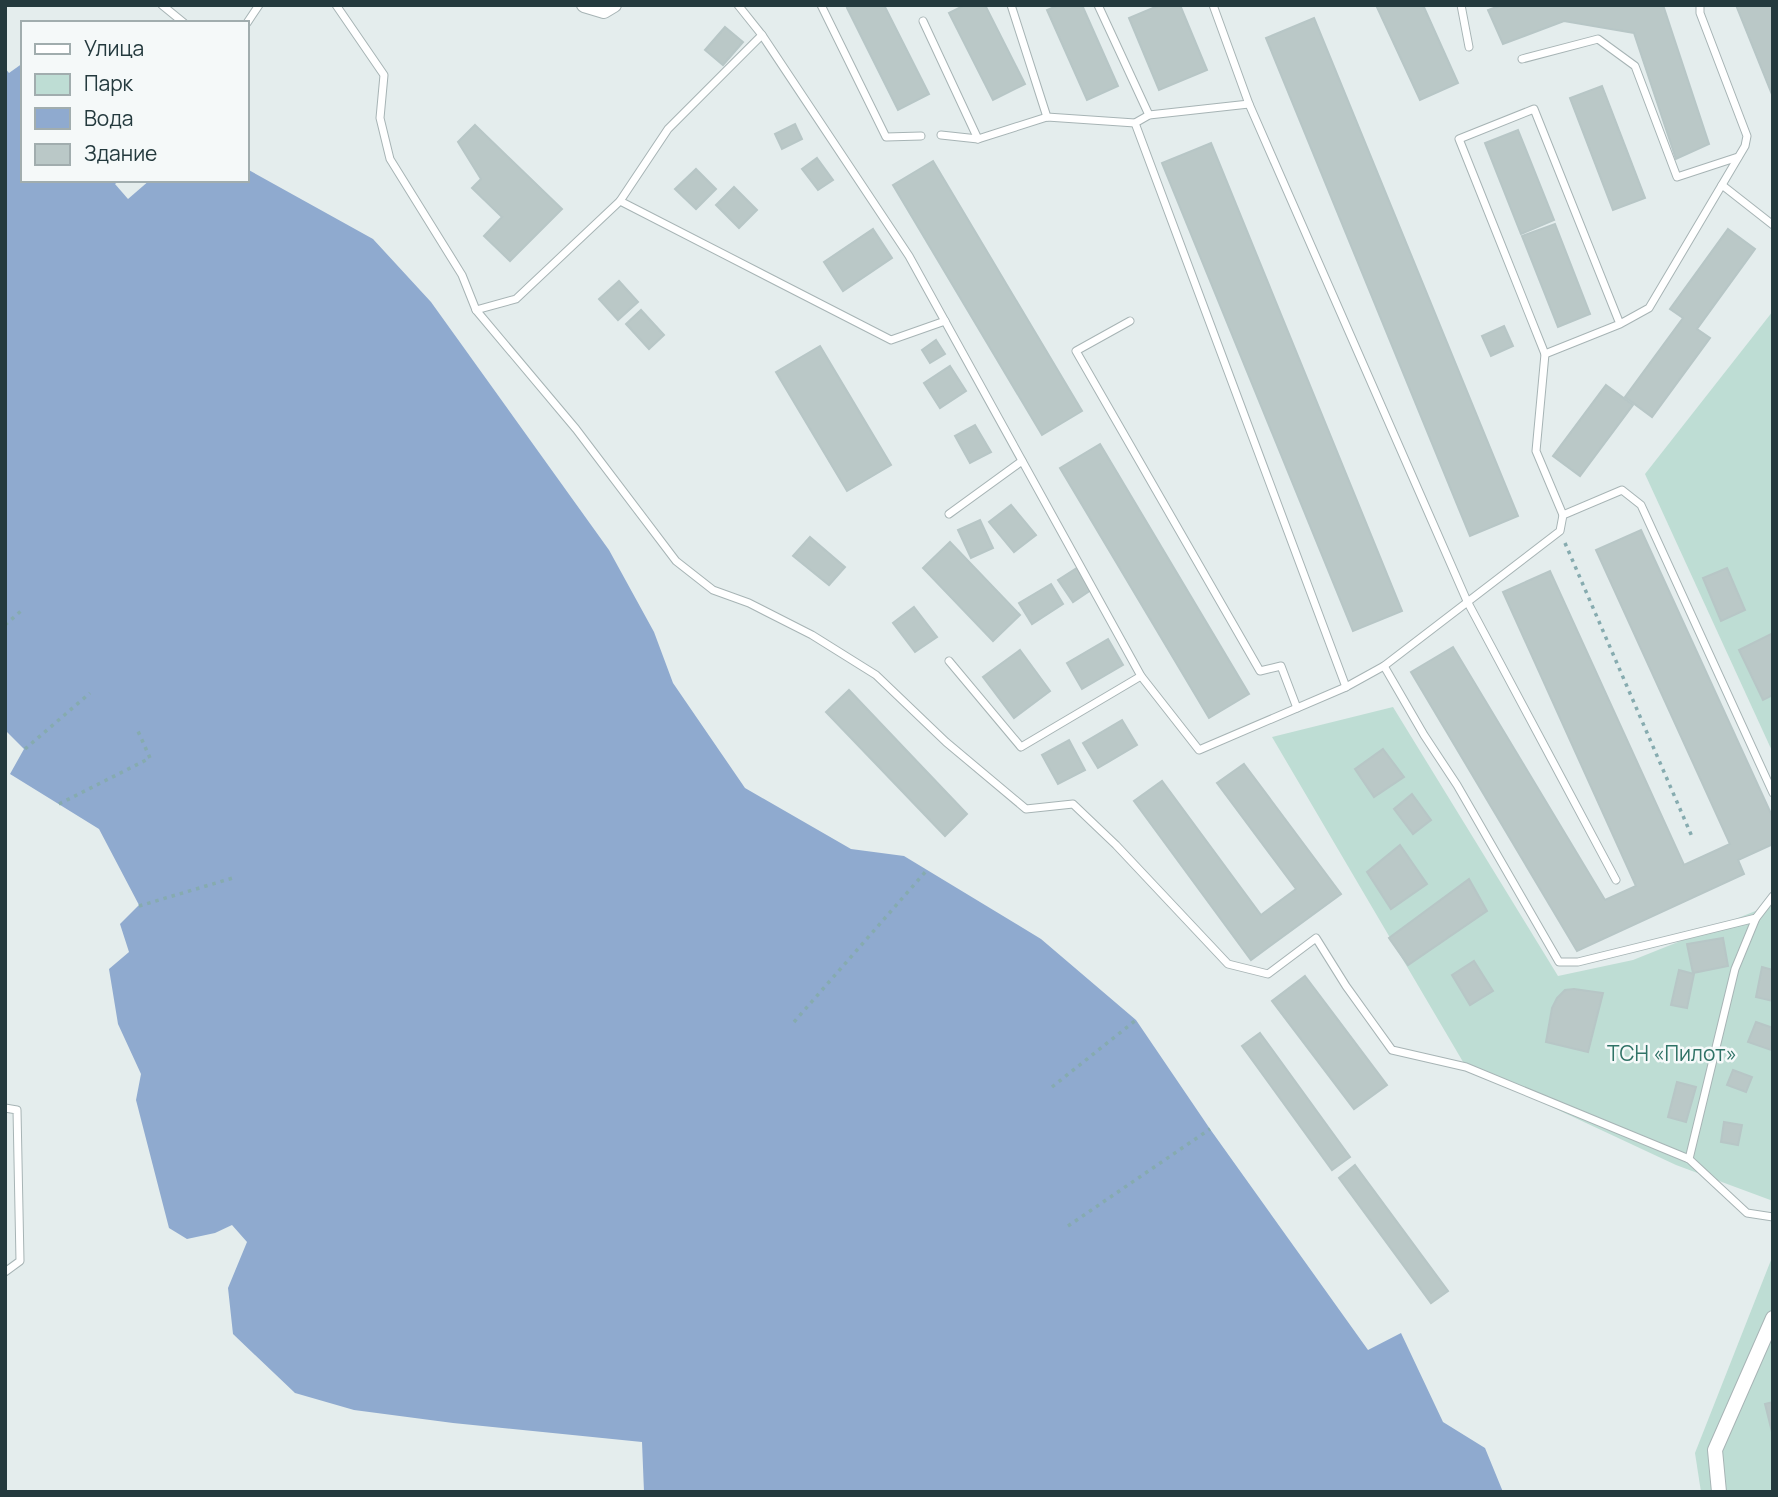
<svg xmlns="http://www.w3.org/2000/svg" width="1778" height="1497" viewBox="0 0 1778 1497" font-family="Manrope,sans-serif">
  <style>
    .green { fill: #beddd4 }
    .water { fill: #8faacf }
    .pier { fill: #e4eded }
    .building { fill: #bac8c7; stroke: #b7c6c6; stroke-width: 2 }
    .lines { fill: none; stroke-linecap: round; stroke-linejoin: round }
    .service-casing { stroke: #a7b4b5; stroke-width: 9 }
    .minor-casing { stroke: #a7b4b5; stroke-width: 16 }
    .path { stroke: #86abaf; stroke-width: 3.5; stroke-dasharray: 3.5 5; stroke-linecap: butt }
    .service { stroke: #fff; stroke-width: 7 }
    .minor { stroke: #fff; stroke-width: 14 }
    .labels { text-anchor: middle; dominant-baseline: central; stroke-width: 5; stroke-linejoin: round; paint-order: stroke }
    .park-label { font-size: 21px; fill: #307367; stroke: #f5f9f9 }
  </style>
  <rect width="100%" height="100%" fill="#e4eded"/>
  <!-- green -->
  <g class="green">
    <polygon points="1773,311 1773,753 1645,474"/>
    <polygon points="1393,707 1558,976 1633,960 1773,904 1773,1201 1676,1165 1466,1067 1272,737"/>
    <polygon points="1773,1255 1773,1492 1701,1492 1695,1453"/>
  </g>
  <!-- water -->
  <polygon class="water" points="23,63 23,180 247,180 247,169 373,239 431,302 609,550 654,632 673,683 745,788 851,849 904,856 1041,939 1136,1020 1210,1129 1368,1350 1401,1333 1443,1422 1485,1448 1503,1492 644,1492 642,1442 453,1423 354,1410 295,1393 233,1334 228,1288 247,1242 232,1225 215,1233 187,1239 169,1228 136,1100 141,1074 118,1024 109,969 129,952 120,924 139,905 99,829 10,774 24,749 5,730 5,68 9,73"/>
  <!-- pier -->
  <polygon class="pier" points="120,180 150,180 128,199 115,184"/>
  <!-- building -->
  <g class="building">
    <polygon points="852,5 884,5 929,94 898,110 847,8"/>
    <polygon points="965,5 985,5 1025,84 993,100 949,13"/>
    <polygon points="1059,5 1082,5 1118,86 1087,100 1047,10"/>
    <polygon points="1160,5 1180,5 1207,70 1159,90 1129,18"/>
    <polygon points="1376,5 1423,5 1458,83 1420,100"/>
    <polygon points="1502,5 1663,5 1709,144 1676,159 1634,33 1564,21 1503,44 1488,10"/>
    <polygon points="1736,5 1773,5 1773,97"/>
    <polygon points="1314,18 1518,516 1470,536 1266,38"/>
    <polygon points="725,27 743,42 723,65 705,50"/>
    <polygon points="1602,86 1645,198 1613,210 1570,98"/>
    <polygon points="795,124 802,139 782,149 775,134"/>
    <polygon points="475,125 562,209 510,261 484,236 502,217 472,188 481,179 458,142"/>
    <polygon points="1518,130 1554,220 1521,234 1485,143"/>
    <polygon points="1211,143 1402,611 1353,631 1162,163"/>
    <polygon points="817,158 833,180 818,190 802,169"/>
    <polygon points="933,161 1082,411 1042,435 893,185"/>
    <polygon points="696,169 716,189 696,209 675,189"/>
    <polygon points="734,187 757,210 739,228 716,205"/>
    <polygon points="1555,224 1590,314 1558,327 1522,236"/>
    <polygon points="873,229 892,258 843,291 824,262"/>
    <polygon points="1728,229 1755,249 1697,329 1710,338 1652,417 1625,397 1683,318 1670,309"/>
    <polygon points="619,281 638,302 618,320 599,299"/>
    <polygon points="641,310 664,335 649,349 626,324"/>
    <polygon points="1504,326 1513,346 1491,356 1482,336"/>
    <polygon points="936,340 945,354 930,363 922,350"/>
    <polygon points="820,346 891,465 847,491 776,372"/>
    <polygon points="950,366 966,391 940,408 924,383"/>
    <polygon points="1606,385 1633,405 1580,476 1553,456"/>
    <polygon points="975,425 991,452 970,463 955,436"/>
    <polygon points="1100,444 1249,694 1209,718 1060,468"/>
    <polygon points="1011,505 1036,535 1014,552 989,522"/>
    <polygon points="980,520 993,548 971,558 958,530"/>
    <polygon points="1641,530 1773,818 1773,844 1738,860 1744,874 1577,951 1411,672 1453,647 1605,900 1636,886 1503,592 1550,571 1684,865 1730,844 1596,550"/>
    <polygon points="810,537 845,567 829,585 793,556"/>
    <polygon points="950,542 1020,615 993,641 923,568"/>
    <polygon points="1077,568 1091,590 1073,602 1058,580"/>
    <polygon points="1727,568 1745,610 1721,621 1703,578"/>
    <polygon points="1051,584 1063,604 1032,624 1019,603"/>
    <polygon points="914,607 937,637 915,652 893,623"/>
    <polygon points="1773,633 1773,695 1763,700 1739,650"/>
    <polygon points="1108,639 1123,665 1082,689 1067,663"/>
    <polygon points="1020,650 1050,691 1014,718 983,677"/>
    <polygon points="849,690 967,814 945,836 826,712"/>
    <polygon points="1122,720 1137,745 1098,768 1083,743"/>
    <polygon points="1069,740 1085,770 1058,784 1042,755"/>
    <polygon points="1383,749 1404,777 1374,797 1355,769"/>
    <polygon points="1244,764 1341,894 1251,960 1134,801 1162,781 1261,915 1296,889 1217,783"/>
    <polygon points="1412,794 1431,820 1413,834 1394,809"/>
    <polygon points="1400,845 1427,884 1391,909 1367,872"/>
    <polygon points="1469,879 1487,911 1408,965 1389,938"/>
    <polygon points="1723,938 1728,966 1693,973 1687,944"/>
    <polygon points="1474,961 1493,991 1470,1005 1452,975"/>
    <polygon points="1762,967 1773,970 1773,1001 1756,997"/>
    <polygon points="1679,970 1694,974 1687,1008 1671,1005"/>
    <polygon points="1305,976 1387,1085 1354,1109 1272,1001"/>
    <polygon points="1574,989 1603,993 1588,1052 1546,1042 1552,1008 1557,998 1565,990"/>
    <polygon points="1756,1022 1773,1028 1771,1050 1748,1042"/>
    <polygon points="1260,1033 1350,1157 1332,1170 1242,1046"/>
    <polygon points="1733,1070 1752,1077 1746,1092 1727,1085"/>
    <polygon points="1677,1082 1696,1087 1686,1122 1668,1117"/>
    <polygon points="1724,1122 1742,1125 1738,1145 1721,1142"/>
    <polygon points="1355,1165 1448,1291 1431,1303 1339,1178"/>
    <polygon points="1773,1402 1773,1436 1765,1404"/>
  </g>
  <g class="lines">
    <defs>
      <g id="service">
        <polyline points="162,5 184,23"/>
        <polyline points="336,5 384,75 380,118 390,159 462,275 476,310 576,429 676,561 713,590 749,603 812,635 876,675 946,742 1026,809 1073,804 1116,845 1228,964 1268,974 1316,938 1346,986 1392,1050 1466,1067 1689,1159 1747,1213 1773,1217"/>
        <polyline points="738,5 762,35 909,256 1141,676 1199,750 1346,687 1384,666 1560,531 1563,515 1622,490 1641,505 1773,793"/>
        <polyline points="821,5 886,137 921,136"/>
        <polyline points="1011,5 1047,117"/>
        <polyline points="1098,5 1149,115"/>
        <polyline points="1461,5 1469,47"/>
        <polyline points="923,21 978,139"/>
        <polyline points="247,23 259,5"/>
        <polyline points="762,35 668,129 620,201 891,340 945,321"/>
        <polyline points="1522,59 1598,39 1635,66 1677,177 1738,157"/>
        <polyline points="1249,104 1467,601 1616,880"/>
        <polyline points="1135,123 1346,687"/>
        <polyline points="941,135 978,139 1047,117 1135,123 1149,115 1249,104 1213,5"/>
        <polyline points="1722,185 1773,225"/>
        <polyline points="476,310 516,299 620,201"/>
        <polyline points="1130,321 1076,351 1260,671 1281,666 1297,708"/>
        <polyline points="1620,324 1534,109 1459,139 1545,354 1620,324 1649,308 1745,146 1747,136 1700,13 1700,5"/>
        <polyline points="1545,354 1536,451 1563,515"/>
        <polyline points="949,514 1022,461"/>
        <polyline points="949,661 1021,747 1141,676"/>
        <polyline points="1384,666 1424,735 1457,785 1559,962 1578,962 1756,918 1773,896"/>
        <polyline points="5,1108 17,1110 20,1261 5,1272"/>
        <polyline points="1689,1159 1735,969 1756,918"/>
      </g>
      <g id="minor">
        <polyline points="584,5 604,11 614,5"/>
        <polyline points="1719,1492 1715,1450 1773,1318"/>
      </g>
    </defs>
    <!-- service casing -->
    <use href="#service" class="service-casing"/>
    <!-- minor casing -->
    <use href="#minor" class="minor-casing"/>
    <!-- path -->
    <g class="path">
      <polyline points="1565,543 1693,839"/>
      <polyline points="5,625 21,611"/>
      <polyline points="25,749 90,693"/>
      <polyline points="59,804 150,758 138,731"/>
      <polyline points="139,906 236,877"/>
      <polyline points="794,1022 927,870"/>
      <polyline points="1052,1087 1136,1020"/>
      <polyline points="1068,1226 1210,1129"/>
    </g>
    <!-- service -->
    <use href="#service" class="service"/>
    <!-- minor -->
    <use href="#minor" class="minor"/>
  </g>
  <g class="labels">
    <!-- park labels -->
    <g class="park-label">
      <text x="1672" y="1053">ТСН «Пилот»</text>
    </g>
  </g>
  <!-- border -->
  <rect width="1778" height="1497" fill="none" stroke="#243a3e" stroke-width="14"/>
  <!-- legend -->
  <rect x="21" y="21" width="228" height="161" fill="#f5f9f9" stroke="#a1adae" stroke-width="2"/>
  <rect x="35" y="44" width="35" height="10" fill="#ffffff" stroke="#a1adae" stroke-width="2"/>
  <text x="84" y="56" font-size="21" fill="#243a3e">Улица</text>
  <rect x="35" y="74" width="35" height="21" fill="#beddd4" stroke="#a1adae" stroke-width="2"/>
  <text x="84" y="91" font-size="21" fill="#243a3e">Парк</text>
  <rect x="35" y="108" width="35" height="21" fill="#8faacf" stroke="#a1adae" stroke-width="2"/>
  <text x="84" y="126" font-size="21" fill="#243a3e">Вода</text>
  <rect x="35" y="144" width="35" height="21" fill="#bac8c7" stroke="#a1adae" stroke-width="2"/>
  <text x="84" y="161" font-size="21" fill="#243a3e">Здание</text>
</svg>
